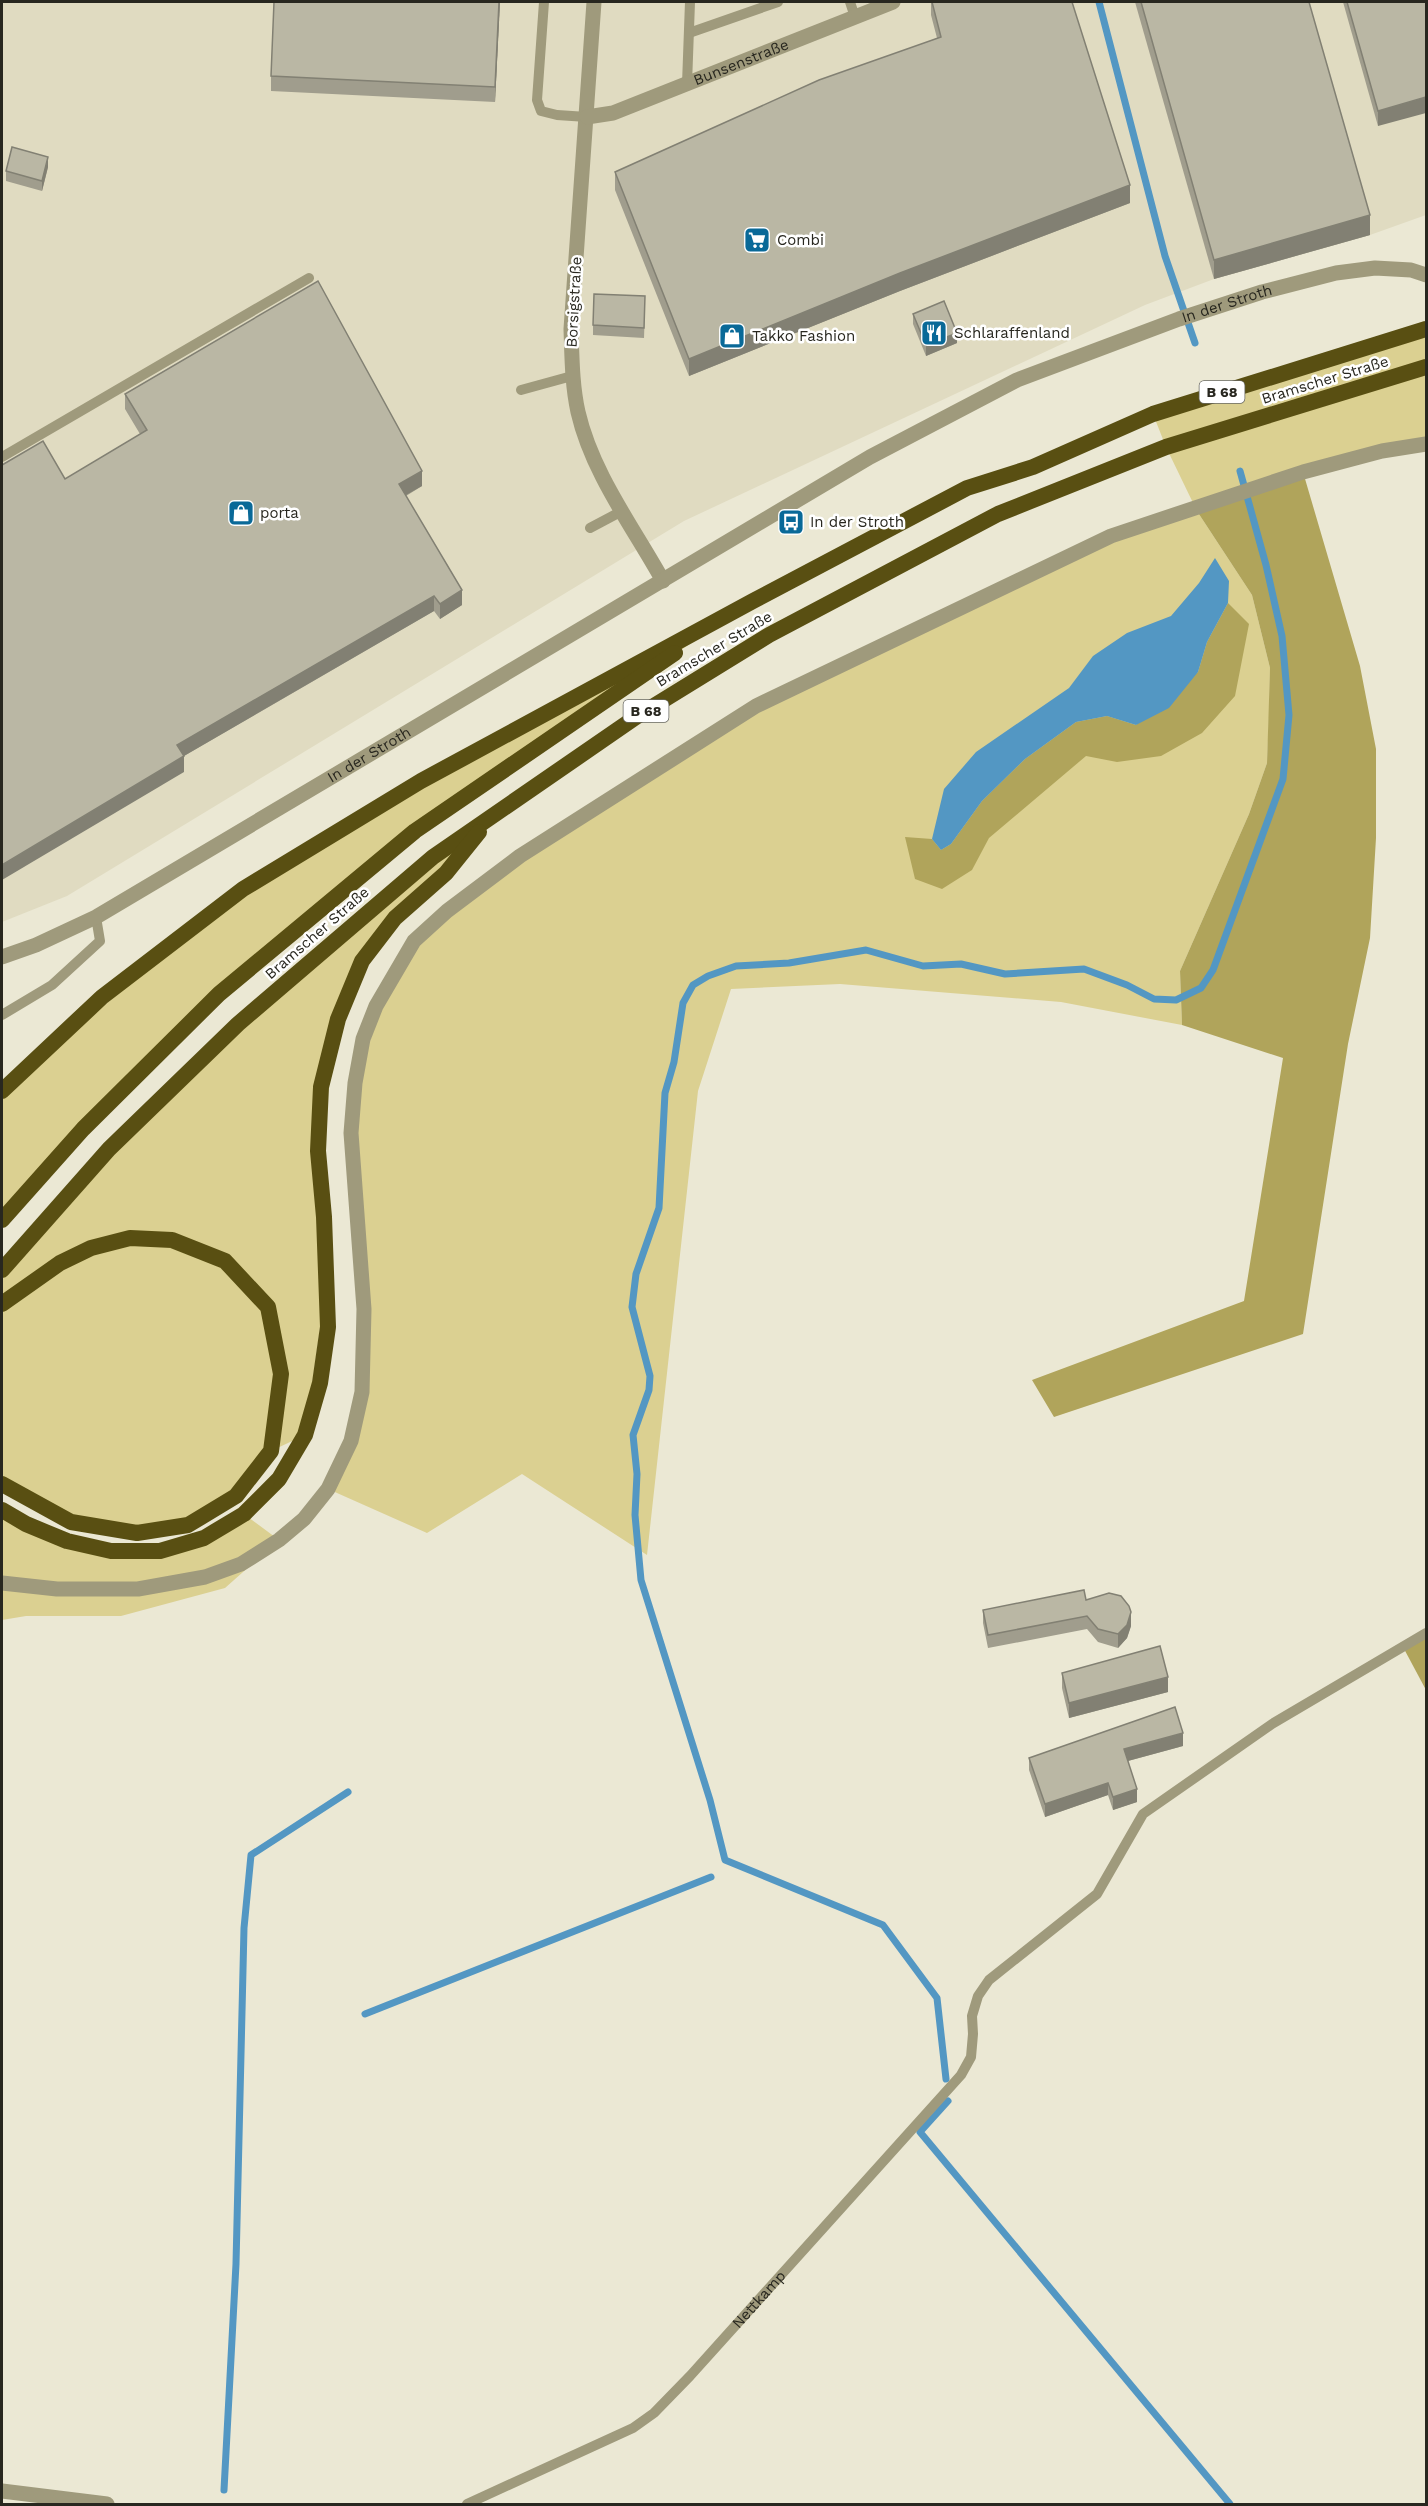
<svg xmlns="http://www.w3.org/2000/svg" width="1428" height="2506" viewBox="0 0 1428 2506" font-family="'Work Sans',sans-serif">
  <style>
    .built { fill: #e0dbc1 }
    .green { fill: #dbd091 }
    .forest { fill: #b0a45b }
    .water { fill: #5397c3 }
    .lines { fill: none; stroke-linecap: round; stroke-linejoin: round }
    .stream { stroke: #5397c3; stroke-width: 7 }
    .service { stroke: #9f9a7c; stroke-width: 10 }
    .minor { stroke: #9f9a7c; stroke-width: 15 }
    .tertiary { stroke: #9f9a7c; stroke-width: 15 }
    .trunk { stroke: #594f12; stroke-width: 16 }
    .wall { fill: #a09d8d }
    .shaded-wall { fill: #828073 }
    .building { fill: #bab7a4; stroke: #828073; stroke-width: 1.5 }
    .labels { text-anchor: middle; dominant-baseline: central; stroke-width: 5; stroke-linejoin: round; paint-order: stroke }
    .shield { fill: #fff; stroke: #686862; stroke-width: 1.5 }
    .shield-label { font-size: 14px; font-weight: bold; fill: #28271f }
    .street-label { font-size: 15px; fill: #28271f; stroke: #fff }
    .poi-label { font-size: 15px; fill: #28271f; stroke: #fff; text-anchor: start }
  </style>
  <rect width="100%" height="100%" fill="#ebe8d4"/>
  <!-- built -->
  <polygon class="built" points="2,2 1426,2 1426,215 1370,235 1214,279 1145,305 684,521 67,896 2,922"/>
  <!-- green -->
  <g class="green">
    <polygon points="1426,329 1426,444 1195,508 1252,595 1270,668 1269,717 1267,763 1249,814 1180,971 1182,1025 1061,1002 840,984 731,989 698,1091 647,1555 522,1474 427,1533 328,1489 362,1392 355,1083 394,973 447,911 756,706 1111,536 1195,507 1166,447 1153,414"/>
    <polygon points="753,601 415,831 219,994 2,1220 2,1091 243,889"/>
    <polygon points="492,816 362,961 321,1087 326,1285 305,1435 271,1451 236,1496 188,1525 137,1533 71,1522 2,1484 2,1270 238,1024"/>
    <polygon points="2,1510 67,1541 160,1551 244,1514 279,1540 225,1588 121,1616 26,1616 2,1620"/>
  </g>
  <!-- forest -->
  <g class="forest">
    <polygon points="1303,472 1360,666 1376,749 1376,838 1370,938 1348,1044 1303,1334 1054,1417 1032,1380 1244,1301 1283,1058 1182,1025 1180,971 1249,814 1267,763 1270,668 1252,595 1195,508"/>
    <polygon points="1228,603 1249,624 1235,696 1202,733 1161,756 1117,762 1086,756 989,838 972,870 942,889 915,879 905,837 932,839 941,850 951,844 982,801 1025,759 1076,722 1107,716 1136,725 1198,672 1207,642"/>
    <polygon points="1426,1633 1426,1690 1403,1647"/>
  </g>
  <!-- water -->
  <polygon class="water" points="1215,558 1229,581 1228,603 1207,642 1198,672 1169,708 1136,725 1107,716 1076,722 1025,759 982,801 951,844 941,850 932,839 944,789 976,752 1069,688 1093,656 1127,633 1171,616 1199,583"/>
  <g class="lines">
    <!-- stream -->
    <g class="stream">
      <polyline points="1099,2 1165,256 1195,343"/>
      <polyline points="365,2014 711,1877"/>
      <polyline points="946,2079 937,1998 883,1925 725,1860 710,1800 641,1580 635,1515 637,1474 633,1435 649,1390 650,1376 632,1307 636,1274 659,1208 665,1093 674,1062 683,1003 693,985 708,976 736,966 789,963 866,950 923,966 961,964 1005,974 1084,969 1127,985 1154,999 1176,1000 1201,988 1213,970 1283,779 1289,715 1282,636 1266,565 1240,471"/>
      <polyline points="948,2101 920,2132 1230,2504"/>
      <polyline points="224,2490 236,2264 244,1928 251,1855 348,1792"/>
    </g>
    <!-- service -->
    <g class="service">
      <polyline points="544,2 537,100 541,111 557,115 587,117"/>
      <polyline points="850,2 855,17"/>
      <polyline points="689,33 778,2"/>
      <polyline points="687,84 690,2"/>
      <polyline points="521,390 572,376"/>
      <polyline points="2,457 309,278"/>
      <polyline points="590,528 622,511"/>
      <polyline points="2,1015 52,985 100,941 96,917"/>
      <path id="s1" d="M 467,2504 L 633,2428 L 654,2413 L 690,2376 L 961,2075 L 971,2057 L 973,2034 L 972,2016 L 978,1996 L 989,1980 L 1097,1894 L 1143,1814 L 1272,1724 L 1426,1633"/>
    </g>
    <!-- minor -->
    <g class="minor">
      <path d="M 594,2 L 571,329 C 572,357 572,385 578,412 C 592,473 633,527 663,581"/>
      <path id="s2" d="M 587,117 L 613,113 L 893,2"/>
      <polyline points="2,1583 57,1589 138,1589 205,1577 241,1564 279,1540 304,1519 328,1489 351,1441 362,1392 364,1309 351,1133 355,1083 363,1039 376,1006 414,941 447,911 520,856 756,706 1111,536 1303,472 1382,451 1426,444"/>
      <polyline points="2,2491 107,2504"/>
    </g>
    <!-- tertiary -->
    <path class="tertiary" id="s3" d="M 2,957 L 36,945 L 96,917 L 870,457 L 1017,380 L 1179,319 L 1262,292 L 1336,273 L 1375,268 L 1411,270 L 1426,275"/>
    <!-- trunk -->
    <g class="trunk">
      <polyline points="2,1091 102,997 243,889 421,781 753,601 967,488 1033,467 1153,414 1426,329"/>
      <polyline points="2,1220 83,1129 219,994 415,831 675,653"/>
      <polyline points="2,1270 109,1149 238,1024 433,857 636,717 769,635 998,514 1166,447 1426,367"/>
      <polyline points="2,1304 60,1263 91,1248 130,1238 172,1240 225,1261 268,1307 281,1374 271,1451 236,1496 188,1525 137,1533 71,1522 2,1484"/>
      <polyline points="2,1510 26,1524 67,1541 111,1551 160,1551 204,1538 244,1514 279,1479 305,1435 320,1383 328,1327 324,1217 318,1151 321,1087 338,1019 362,961 395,918 446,873 479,832"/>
    </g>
  </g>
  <!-- wall -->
  <g class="wall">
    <polygon points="500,2 495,102 271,91 271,76"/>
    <polygon points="931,2 1072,2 1130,203 900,291 689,376 615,190 615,172 937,38 931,15"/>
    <polygon points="1135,2 1309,2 1370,235 1214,279"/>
    <polygon points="1343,2 1426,2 1378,126"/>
    <polygon points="48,167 42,191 6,181 6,171"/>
    <polygon points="645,306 644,338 593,335 593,325"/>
    <polygon points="913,314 957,343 926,356 913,324"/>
    <polygon points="125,394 422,486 406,496 462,605 440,619 434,611 184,756 184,772 65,479 140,434 125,409"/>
    <polygon points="1086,1600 1131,1626 1127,1638 1118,1648 1098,1642 1087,1629 988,1648 983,1623 983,1610"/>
    <polygon points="1062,1673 1168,1692 1069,1718 1062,1688"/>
    <polygon points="1183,1746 1128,1761 1137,1802 1113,1810 1108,1795 1045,1817 1029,1770 1029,1758"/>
  </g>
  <!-- shaded-wall -->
  <g class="shaded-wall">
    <polygon points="499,2 500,2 495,102 495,87"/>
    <polygon points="1426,97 1426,113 1378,126 1378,111"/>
    <polygon points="48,157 48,167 42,191 42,181"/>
    <polygon points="1130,185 1130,203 900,291 689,376 689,359 900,273"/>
    <polygon points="1370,215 1370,235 1214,279 1214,260"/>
    <polygon points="957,333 957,343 926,356 926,345"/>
    <polygon points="422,471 422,486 399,499 399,484"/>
    <polygon points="462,590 462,605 440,619 440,604"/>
    <polygon points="434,596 434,611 177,760 177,745"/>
    <polygon points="184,756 184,772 2,880 2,865"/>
    <polygon points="1131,1612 1131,1626 1127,1638 1118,1648 1118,1634"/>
    <polygon points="1168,1677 1168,1692 1069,1718 1069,1703"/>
    <polygon points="1183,1733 1183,1746 1124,1762 1124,1749"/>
    <polygon points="1108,1783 1108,1795 1045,1817 1045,1804"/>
    <polygon points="1137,1789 1137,1802 1113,1810 1113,1797"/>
  </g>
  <!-- building -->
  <g class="building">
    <polygon points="274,2 499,2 495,87 271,76"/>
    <polygon points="932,2 1072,2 1130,185 900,273 689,359 615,172 819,80 941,37"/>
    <polygon points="1141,2 1309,2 1370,215 1214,260"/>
    <polygon points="1347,2 1426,2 1426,97 1378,111"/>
    <polygon points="12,147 48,157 42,181 6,171"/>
    <polygon points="318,281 422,471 399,484 462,590 440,604 434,596 177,745 184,756 2,865 2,465 43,441 65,479 147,430 125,394"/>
    <polygon points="594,294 645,296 644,328 593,325"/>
    <polygon points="944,301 957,333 926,345 913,314"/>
    <polygon points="1084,1590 1086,1600 1109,1593 1121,1596 1129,1606 1131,1612 1127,1625 1118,1634 1098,1629 1087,1616 988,1635 983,1610"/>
    <polygon points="1160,1646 1168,1677 1069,1703 1062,1673"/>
    <polygon points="1175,1707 1183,1733 1124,1749 1137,1789 1113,1797 1108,1783 1045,1804 1029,1758"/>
  </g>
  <!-- icons -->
  <defs>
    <symbol id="supermarket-square" viewBox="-11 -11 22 22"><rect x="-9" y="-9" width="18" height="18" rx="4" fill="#096998" stroke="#fff"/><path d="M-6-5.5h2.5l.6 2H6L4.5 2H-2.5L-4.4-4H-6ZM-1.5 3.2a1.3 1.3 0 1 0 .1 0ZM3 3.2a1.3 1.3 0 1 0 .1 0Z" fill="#fff"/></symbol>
    <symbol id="restaurant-square" viewBox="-11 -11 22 22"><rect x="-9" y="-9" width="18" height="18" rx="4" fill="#096998" stroke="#fff"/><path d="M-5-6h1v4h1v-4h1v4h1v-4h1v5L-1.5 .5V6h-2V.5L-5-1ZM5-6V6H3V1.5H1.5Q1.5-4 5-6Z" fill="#fff"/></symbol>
    <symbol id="shop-square" viewBox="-11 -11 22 22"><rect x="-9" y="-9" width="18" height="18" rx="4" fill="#096998" stroke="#fff"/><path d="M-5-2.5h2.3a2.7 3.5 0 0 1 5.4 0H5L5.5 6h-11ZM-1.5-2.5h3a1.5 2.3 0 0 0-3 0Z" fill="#fff"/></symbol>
    <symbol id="bus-square" viewBox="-11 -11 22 22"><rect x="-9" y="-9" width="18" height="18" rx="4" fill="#096998" stroke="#fff"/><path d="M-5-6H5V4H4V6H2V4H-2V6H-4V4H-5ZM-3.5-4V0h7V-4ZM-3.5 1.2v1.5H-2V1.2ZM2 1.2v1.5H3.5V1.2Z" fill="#fff"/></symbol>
  </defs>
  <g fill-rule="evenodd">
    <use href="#supermarket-square" x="742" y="225" width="30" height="30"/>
    <use href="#restaurant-square" x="919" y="318" width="30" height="30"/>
    <use href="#shop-square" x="717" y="321" width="30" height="30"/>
    <use href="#shop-square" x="226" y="498" width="30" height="30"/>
    <use href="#bus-square" x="776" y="507" width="30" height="30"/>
  </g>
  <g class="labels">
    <!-- shield labels -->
    <g class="shield">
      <rect x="1199.5" y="381" width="45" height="22" rx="4.5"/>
      <rect x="623.5" y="700" width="45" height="22" rx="4.5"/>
    </g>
    <g class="shield-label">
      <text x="1222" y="392">B 68</text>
      <text x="646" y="711">B 68</text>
    </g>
    <!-- street labels -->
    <g class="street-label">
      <text stroke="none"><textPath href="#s2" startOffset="164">Bunsenstraße</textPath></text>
      <text transform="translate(574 302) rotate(-87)">Borsigstraße</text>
      <text stroke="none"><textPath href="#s3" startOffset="1392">In der Stroth</textPath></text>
      <text transform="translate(1325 380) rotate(-17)">Bramscher Straße</text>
      <text transform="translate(714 649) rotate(-31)">Bramscher Straße</text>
      <text stroke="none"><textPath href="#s3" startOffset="420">In der Stroth</textPath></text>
      <text transform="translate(317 933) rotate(-41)">Bramscher Straße</text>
      <text stroke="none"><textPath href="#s1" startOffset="363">Nettkamp</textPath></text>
    </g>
    <!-- poi labels -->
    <g class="poi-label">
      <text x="777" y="240">Combi</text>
      <text x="954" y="333">Schlaraffenland</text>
      <text x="752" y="336">Takko Fashion</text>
      <text x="260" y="513">porta</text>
      <text x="810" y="522">In der Stroth</text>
    </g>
  </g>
  <!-- border -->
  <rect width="1428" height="2506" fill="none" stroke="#28271f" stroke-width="6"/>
</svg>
